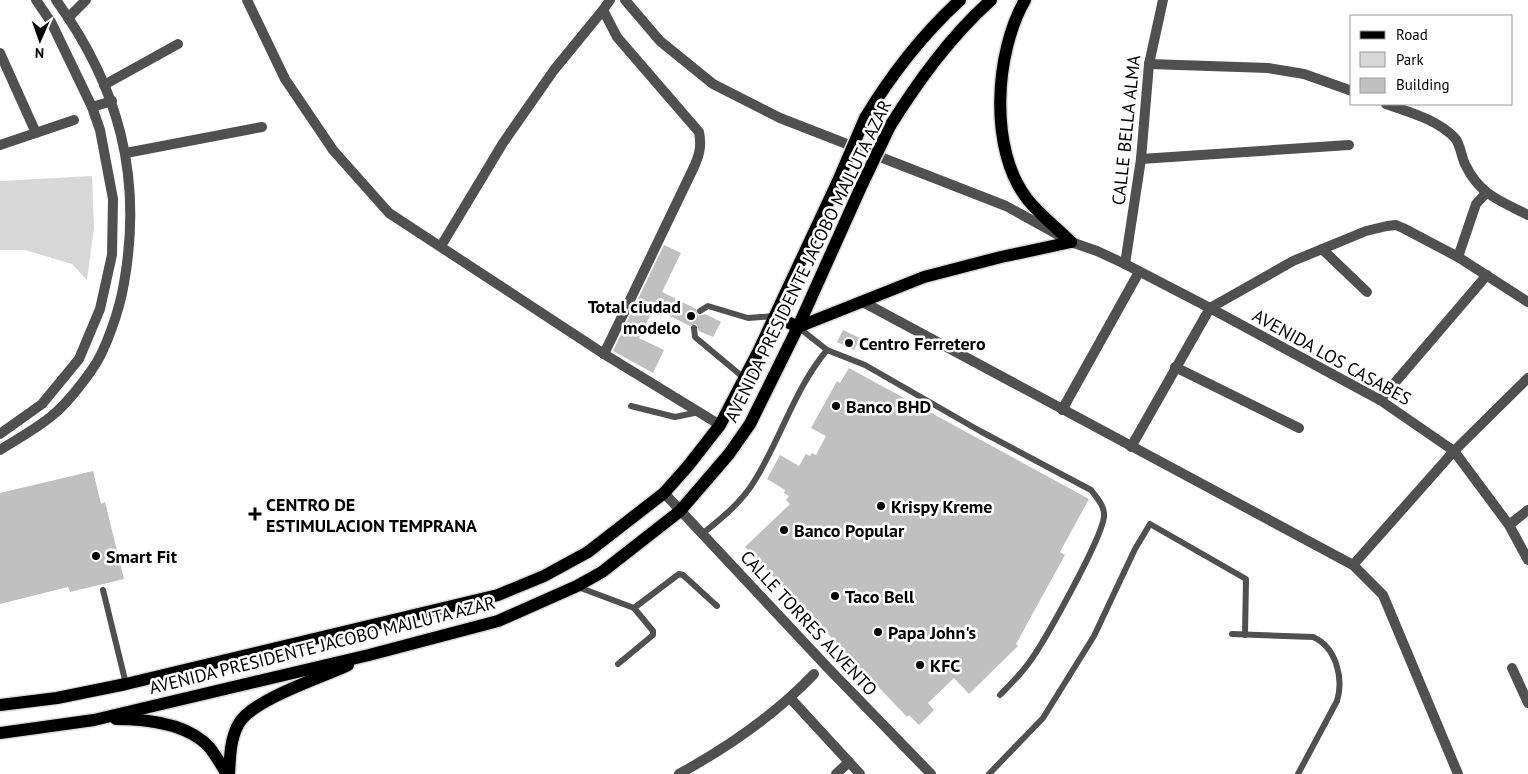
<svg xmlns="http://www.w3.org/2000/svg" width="1528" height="774" viewBox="0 0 1528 774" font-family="'PT Sans',sans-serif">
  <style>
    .green { fill: #d7d7d7 }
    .building { fill: #c0c0c0 }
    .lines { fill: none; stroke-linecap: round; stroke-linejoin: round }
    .primary-casing { stroke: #dbdbdb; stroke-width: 15 }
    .service { stroke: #505050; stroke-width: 6 }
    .minor { stroke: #505050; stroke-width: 10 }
    .primary { stroke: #000; stroke-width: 12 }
    .primary-bridge-casing { stroke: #dbdbdb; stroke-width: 15; stroke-linecap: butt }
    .primary-bridge { stroke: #000; stroke-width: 12 }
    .poi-dot { fill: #000; stroke: #fff; stroke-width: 2 }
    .labels { text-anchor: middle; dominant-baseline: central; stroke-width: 5; stroke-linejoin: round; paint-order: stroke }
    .street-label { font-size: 18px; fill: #000; stroke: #fff }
    .poi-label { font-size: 18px; font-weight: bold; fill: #000; stroke: #fff; text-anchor: start }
  </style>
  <rect width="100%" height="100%" fill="#fff"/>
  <!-- green -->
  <polygon class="green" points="92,176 94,228 87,280 72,264 25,250 0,250 0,181"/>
  <!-- building -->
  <g class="building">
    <polygon points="664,245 681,253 662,292 696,309 698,316 705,314 721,322 713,337 699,331 696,324 690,326 654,308 639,338 664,350 653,373 613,351"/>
    <polygon points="843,330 860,338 854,350 837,342"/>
    <polygon points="849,368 1089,499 1060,552 1065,555 1016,644 1018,646 969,694 954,678 928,703 934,710 919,725 909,715 907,717 745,547 790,504 786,500 789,496 784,493 785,490 767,479 780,455 799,466 806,454 810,456 812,453 816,455 826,436 811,428 837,381 840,383"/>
    <polygon points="93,471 101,504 105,502 124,579 70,592 68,587 0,604 0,493"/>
  </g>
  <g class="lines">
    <defs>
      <g id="primary">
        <path d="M 1025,0 C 995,52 988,150 1028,200 C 1040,215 1057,228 1071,242"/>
        <path d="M 865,118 C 891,75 923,34 960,0"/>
        <path d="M 890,126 C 919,80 950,37 991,0"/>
        <polyline points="775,316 798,327 924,277 1001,257 1071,242"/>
        <polyline points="0,705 57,698 126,684 498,595 544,576 588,552 664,493 688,466 720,425 758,352 838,181"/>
        <path d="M 116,719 C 147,719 189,724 210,748 C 216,756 222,766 227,774"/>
        <polyline points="0,733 94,720 369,655 498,621 577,586 602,572 680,511 729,454 750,424 798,327 860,189"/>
        <path d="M 229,774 C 230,758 230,740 238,725 C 250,700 321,678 348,665"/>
      </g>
    </defs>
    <!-- primary casing -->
    <use href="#primary" class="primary-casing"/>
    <!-- service -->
    <g class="service">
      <polyline points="700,311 708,306 748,318 775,316"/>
      <path d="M 798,327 L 827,350 L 865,365 L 980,431 L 1091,490 C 1097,498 1105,506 1104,517 C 1101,540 1044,643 1028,664 C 1020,675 1010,685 1000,695"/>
      <polyline points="694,328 695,337 744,378"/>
      <polyline points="631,406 675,417 699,412"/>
      <path d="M 702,534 C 722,518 742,502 755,480 C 781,438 795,388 827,350"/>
      <polyline points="578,587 634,608 679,574 683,575 717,606"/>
      <polyline points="103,590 126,684"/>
      <path d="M 1232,634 L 1313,637 C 1336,647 1344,678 1337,701 L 1298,774"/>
      <polyline points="618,664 653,635 653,631 634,608"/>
      <polyline points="989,774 1043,718 1094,636 1135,549 1150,524 1246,579 1245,635"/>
    </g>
    <!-- minor -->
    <g class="minor">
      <polyline points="247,0 285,79 333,150 389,213 604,354 720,425"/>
      <polyline points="625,0 660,41 713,84 780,118 1006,206 1071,242 1097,251 1125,264 1210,308 1380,400 1454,451 1509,525 1528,560"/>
      <polyline points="68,18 86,0"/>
      <polyline points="0,53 36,133"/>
      <polyline points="1149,64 1268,68 1304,74 1352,91"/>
      <polyline points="104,85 178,44"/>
      <path d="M 1386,104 C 1411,113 1436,119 1455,138 C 1461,145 1461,158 1466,166 C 1480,195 1501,201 1528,215"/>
      <polyline points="92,107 112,101"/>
      <polyline points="0,145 74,120"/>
      <polyline points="126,153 262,127"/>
      <polyline points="1141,159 1349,145"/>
      <polyline points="441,246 503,143 554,70 603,10"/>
      <polyline points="1322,249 1367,292"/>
      <polyline points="1458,257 1476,204 1486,193"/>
      <polyline points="1125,264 1141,159 1149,64 1163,0"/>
      <polyline points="861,301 1353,565 1383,595 1458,774"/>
      <path d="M 604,354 L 693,169 C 699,156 702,147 699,132 L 617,37 L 603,10 L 610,0"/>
      <polyline points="1175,367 1299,428"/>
      <polyline points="1380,400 1487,275"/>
      <polyline points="1062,410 1139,272"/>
      <polyline points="0,434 42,404 79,359 100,309 112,255 113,199 100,130 92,107 51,22 36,0"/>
      <polyline points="1131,447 1210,308 1293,261 1366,231 1387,226 1396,225 1403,228 1458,257 1528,302"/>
      <path d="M 0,450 C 17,439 38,428 54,414 C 67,403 81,385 91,371 C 106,351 120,308 124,283 C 143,177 119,87 56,0"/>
      <polyline points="664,493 828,668 931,774"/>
      <polyline points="1509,525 1528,510"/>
      <polyline points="1353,565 1454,451 1528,378"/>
      <polyline points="1512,668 1528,703"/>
      <polyline points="791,699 860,774"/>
      <path d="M 679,774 C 728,747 776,714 814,674"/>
      <polyline points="836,774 849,762"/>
    </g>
    <!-- primary -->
    <use href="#primary" class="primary"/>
    <defs>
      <g id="primary-bridge">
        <polyline points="838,181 865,118"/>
        <polyline points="860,189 890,126"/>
      </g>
    </defs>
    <!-- primary-bridge casing -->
    <use href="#primary-bridge" class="primary-bridge-casing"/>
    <!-- primary-bridge -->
    <use href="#primary-bridge" class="primary-bridge"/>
  </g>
  <!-- markers -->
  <g class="poi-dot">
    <circle cx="691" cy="316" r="5"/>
    <circle cx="849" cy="343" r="5"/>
    <circle cx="836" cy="406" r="5"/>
    <circle cx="881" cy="506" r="5"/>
    <path d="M252.5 506.5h5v5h5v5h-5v5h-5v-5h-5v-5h5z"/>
    <circle cx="784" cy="530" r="5"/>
    <circle cx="96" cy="556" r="5"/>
    <circle cx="835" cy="596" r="5"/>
    <circle cx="878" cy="632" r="5"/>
    <circle cx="920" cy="665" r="5"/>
  </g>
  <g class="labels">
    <!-- street labels -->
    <g class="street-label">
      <text transform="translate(1126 130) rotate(-84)">CALLE BELLA ALMA</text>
      <text transform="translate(808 261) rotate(-64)">AVENIDA PRESIDENTE JACOBO MAJLUTA AZAR</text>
      <text transform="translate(1332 357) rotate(29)">AVENIDA LOS CASABES</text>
      <text transform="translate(809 623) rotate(47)">CALLE TORRES ALVENTO</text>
      <text transform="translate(322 645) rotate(-14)">AVENIDA PRESIDENTE JACOBO MAJLUTA AZAR</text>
    </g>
    <!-- poi labels -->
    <g class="poi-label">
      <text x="681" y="306" text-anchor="end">Total ciudad<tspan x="681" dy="21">modelo</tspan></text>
      <text x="859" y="343">Centro Ferretero</text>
      <text x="846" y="406">Banco BHD</text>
      <text x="266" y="504">CENTRO DE<tspan x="266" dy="21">ESTIMULACION TEMPRANA</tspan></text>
      <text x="891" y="506">Krispy Kreme</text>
      <text x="794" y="530">Banco Popular</text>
      <text x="106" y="556">Smart Fit</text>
      <text x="845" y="596">Taco Bell</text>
      <text x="888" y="632">Papa John's</text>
      <text x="930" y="665">KFC</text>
    </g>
  </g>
  <!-- legend -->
  <rect x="1350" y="15" width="162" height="90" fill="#ffffff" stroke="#999999"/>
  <rect x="1360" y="31" width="25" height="8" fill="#000000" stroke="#999999"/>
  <text x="1396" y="40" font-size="15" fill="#000000">Road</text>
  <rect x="1360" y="52" width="25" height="15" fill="#d7d7d7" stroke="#999999"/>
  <text x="1396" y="65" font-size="15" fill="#000000">Park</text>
  <rect x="1360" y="78" width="25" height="15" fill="#c0c0c0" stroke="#999999"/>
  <text x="1396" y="90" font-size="15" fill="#000000">Building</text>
  <!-- north arrow -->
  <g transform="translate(40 40) rotate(182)" stroke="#ffffff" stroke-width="4" paint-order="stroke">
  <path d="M0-4L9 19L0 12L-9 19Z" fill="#000000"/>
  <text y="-8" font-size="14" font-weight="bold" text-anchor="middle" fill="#000000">N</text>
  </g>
</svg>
